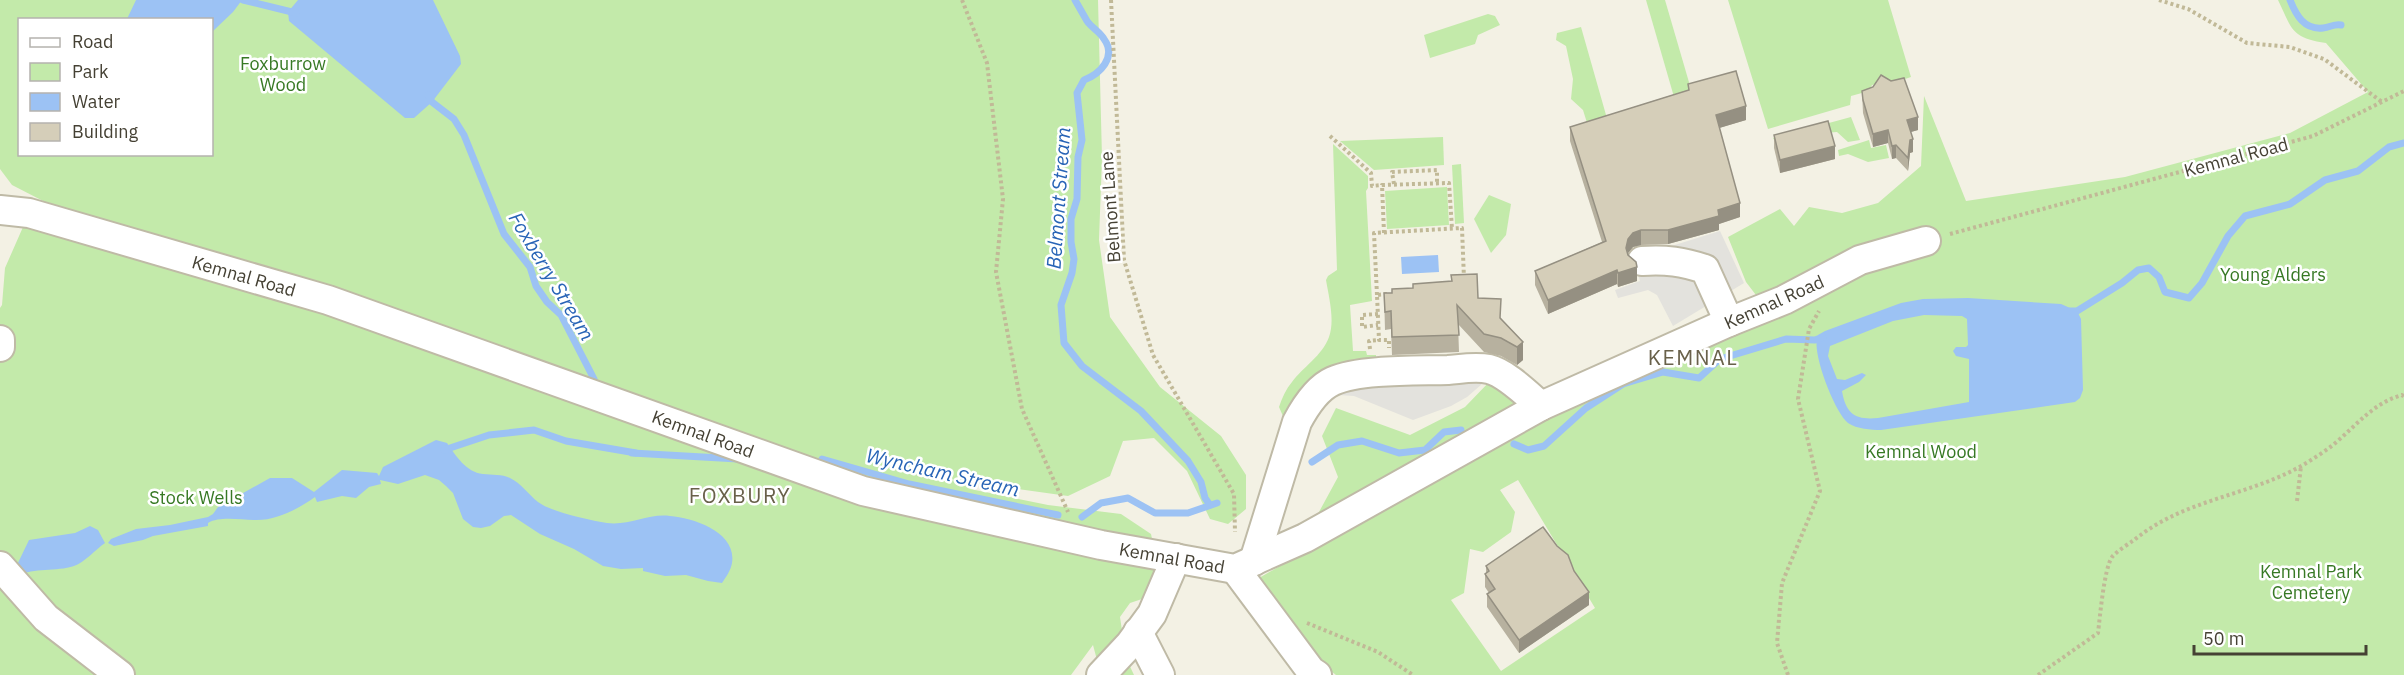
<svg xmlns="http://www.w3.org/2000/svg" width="2404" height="675" viewBox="0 0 2404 675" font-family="'IBM Plex Sans',sans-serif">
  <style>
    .green { fill: #c3eaaa; fill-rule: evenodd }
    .parking { fill: #e3e2dd }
    .water { fill: #9cc2f4; fill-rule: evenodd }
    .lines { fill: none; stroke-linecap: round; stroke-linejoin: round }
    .stream { stroke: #9cc2f4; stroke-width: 7 }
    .minor-casing { stroke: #bfbaa6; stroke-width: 32 }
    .path { stroke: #c1b997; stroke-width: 4; stroke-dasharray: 3 3; stroke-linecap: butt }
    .minor { stroke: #fff; stroke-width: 28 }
    .wall { fill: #b7b19f }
    .shaded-wall { fill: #959082 }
    .building { fill: #d5ceb9; stroke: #959082; stroke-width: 1.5 }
    .labels { text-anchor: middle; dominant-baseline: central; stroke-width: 5; stroke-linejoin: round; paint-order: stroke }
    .park-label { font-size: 18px; fill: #377924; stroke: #fff }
    .street-label { font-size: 18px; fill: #454134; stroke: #fff }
    .water-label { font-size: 20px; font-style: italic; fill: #2864b6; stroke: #fff }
    .quarter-label { font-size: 21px; letter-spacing: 1.5px; fill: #69614a; stroke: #fff }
  </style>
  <rect width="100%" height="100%" fill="#f3f1e4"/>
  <!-- green -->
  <g class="green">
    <path d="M 0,0 L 1098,0 L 1102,158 L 1099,240 L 1110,317 L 1160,387 L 1221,436 L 1246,475 L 1246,509 L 1228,524 L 1210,519 L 1187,471 L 1154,438 L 1123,441 L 1110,476 L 1068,496 L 1003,487 L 988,480 L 970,489 L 1048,505 L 1121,514 L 1151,534 L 1159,571 L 1157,594 L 1130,603 L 1120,617 L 1126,658 L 1134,675 L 1101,675 L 1093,645 L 1071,675 L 0,675 L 0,308 L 2,305 L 5,268 L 23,227 L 47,203 L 12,185 L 0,169 ZM 20,20 L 212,20 L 212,154 L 20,154 Z"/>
    <polygon points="1646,0 1665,0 1693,96 1674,97"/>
    <polygon points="1728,0 1888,0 1911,77 1890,84 1886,82 1872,85 1869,91 1851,96 1850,105 1768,129"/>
    <path d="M 2278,0 L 2404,0 L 2404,675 L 1336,675 L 1233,593 L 1294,558 L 1338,477 L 1322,436 L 1336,408 L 1410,435 L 1465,407 L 1492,379 L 1541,418 L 1759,299 L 1746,282 L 1728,237 L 1780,209 L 1794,226 L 1809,207 L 1842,213 L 1878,203 L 1921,166 L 1924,96 L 1966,201 L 2125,177 L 2290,133 L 2368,92 L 2326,43 C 2291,38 2292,29 2278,0 ZM 1518,480 L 1595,608 L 1501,671 L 1451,600 L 1464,593 L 1470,549 L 1483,552 L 1511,532 L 1515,512 L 1500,490 Z"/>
    <polygon points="1488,14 1495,16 1500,25 1478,35 1475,44 1430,58 1424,35"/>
    <polygon points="1581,27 1610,129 1588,126 1583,110 1571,99 1573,79 1566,46 1556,40 1557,33"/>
    <polygon points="1851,117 1860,140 1848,142 1837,132 1813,134 1777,145 1773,138"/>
    <polygon points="1443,137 1444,165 1374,170 1340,141"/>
    <polygon points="1869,140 1871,148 1886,145 1889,158 1868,162 1848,154 1839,156 1838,150"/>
    <path d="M 1333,144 L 1368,176 L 1368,188 L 1366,191 L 1372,301 L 1350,305 L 1353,351 L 1366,351 L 1367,355 L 1376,355 L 1377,369 L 1286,423 L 1279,407 C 1282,398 1286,389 1292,382 C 1303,367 1322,356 1329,337 C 1335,320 1329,298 1326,280 L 1328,276 L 1337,270 Z"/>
    <polygon points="1461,164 1464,223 1455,224 1452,165"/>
    <polygon points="1447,187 1449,225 1387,229 1385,191"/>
    <polygon points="1489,195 1511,204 1506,235 1491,253 1474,219"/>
  </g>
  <!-- parking -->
  <g class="parking">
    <polygon points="1720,231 1744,283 1673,326 1657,295 1648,290 1618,298 1615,290 1640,281 1632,254 1652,252"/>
    <polygon points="1492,369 1482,384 1467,397 1451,406 1413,420 1354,396 1338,395 1332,381"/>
  </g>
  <!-- water -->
  <g class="water">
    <polygon points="136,0 242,0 233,12 212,32 212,20 127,19"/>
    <polygon points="298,0 433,0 460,56 461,64 432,102 414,118 405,118 289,21 288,12"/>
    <polygon points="1438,255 1439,272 1402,274 1401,257"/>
    <path d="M 1968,298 L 2061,304 L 2077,311 L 2081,319 L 2083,390 L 2080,398 L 2075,402 L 1881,430 C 1871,430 1857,429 1848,423 C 1835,413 1810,350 1818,335 L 1825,331 L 1901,303 L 1923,299 ZM 1924,315 L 1962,316 L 1967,319 L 1968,345 L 1966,347 L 1956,347 L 1953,351 L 1956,356 L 1969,359 L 1969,402 L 1878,418 C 1856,420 1846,415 1842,391 L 1859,382 L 1866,375 L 1862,373 L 1845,380 L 1837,379 L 1828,356 L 1830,346 L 1893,321 Z"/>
    <path d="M 436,440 L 447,443 C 456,456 466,472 483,474 C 492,475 502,474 510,478 C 521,483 528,494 538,502 C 551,512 589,520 607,523 C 629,526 649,513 670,516 C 694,518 737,532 732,563 C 731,570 726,577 722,583 L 708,581 L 686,575 L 665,576 L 643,571 L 643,568 L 621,569 L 603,566 L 574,549 L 540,534 L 511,515 L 504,516 L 490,526 L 481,528 L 473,527 L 463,519 L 453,493 L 446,486 L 439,480 L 425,475 L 398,484 L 380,480 L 381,484 L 369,487 L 356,498 L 342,496 L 317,502 L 315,497 C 298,509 276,521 254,520 C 240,520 220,516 208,523 L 208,526 L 153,536 L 143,540 L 114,546 L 108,543 L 111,539 L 136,529 L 170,525 L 208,517 L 213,514 L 218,507 L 270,478 L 292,478 L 314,492 L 342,470 L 377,473 L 379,476 L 383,467 Z"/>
    <path d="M 90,526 L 98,530 L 105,543 C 95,550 85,562 74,566 C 56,572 34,567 18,576 L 16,567 L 29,540 L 75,533 Z"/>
  </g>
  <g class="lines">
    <!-- stream -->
    <g class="stream">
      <polyline points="243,0 296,13"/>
      <path d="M 1075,0 C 1079,7 1083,14 1087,21 C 1092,28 1100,32 1104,39 C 1117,57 1100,74 1084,80 L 1077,93 L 1082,140 L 1078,157 L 1077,199 L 1071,219 L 1071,242 L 1074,259 L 1072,273 L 1061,305 L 1064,343 L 1082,366 L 1141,411 L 1188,461 L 1201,482 L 1205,498 L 1210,505"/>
      <path d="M 2290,0 C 2296,15 2304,30 2323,28 C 2331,27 2333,24 2341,25"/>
      <polyline points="428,95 432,102 454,119 464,135 504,234 530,267 536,286 547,302 561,315 594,379"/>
      <polyline points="2070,311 2077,311 2122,283 2138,270 2149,268 2159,277 2165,292 2189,298 2202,283 2228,236 2245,216 2290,204 2325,180 2358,171 2389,147 2404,143"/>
      <polyline points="1514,444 1528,450 1544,446 1586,408 1623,384 1663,372 1699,378 1720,359 1786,339 1815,340 1823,337"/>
      <polyline points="444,450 489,435 534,430 566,441 636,453"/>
      <polyline points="632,453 738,459"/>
      <polyline points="822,459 909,484 1058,515"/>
      <polyline points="1312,462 1338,445 1362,441 1399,453 1425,450 1444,432 1461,430"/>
      <polyline points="1082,517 1101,503 1128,498 1155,513 1188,513 1217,503"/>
    </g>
    <defs>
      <g id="minor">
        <polyline points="0,210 29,213 328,300 863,491 1101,545 1235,569 1305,538 1541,406 1729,322 1784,300 1860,260 1926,241"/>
        <path d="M 1642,261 C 1666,259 1683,262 1705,269 L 1729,322"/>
        <polyline points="0,340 0,347"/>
        <path d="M 1254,561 L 1297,422 C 1305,407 1317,388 1333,381 C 1361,369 1417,371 1448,370 C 1461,369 1475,366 1489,369 C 1506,373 1528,395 1541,406"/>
        <polyline points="0,566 46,618 120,675"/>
        <polyline points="1235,569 1311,671 1317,675"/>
        <polyline points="1138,632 1160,675"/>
        <polyline points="1101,675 1130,644 1152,614 1176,558"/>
      </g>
    </defs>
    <!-- minor casing -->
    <use href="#minor" class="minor-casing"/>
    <!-- path -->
    <g class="path">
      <polyline points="962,0 987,63 1003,199 996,272 1022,409 1068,512"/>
      <polyline points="1111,0 1124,260 1153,355 1234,494 1235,532"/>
      <polyline points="2159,0 2188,9 2247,43 2290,47 2324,59 2382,102"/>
      <polyline points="1330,136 1371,173 1372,186 1382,185"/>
      <polyline points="1394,184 1392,172 1437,170 1437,183"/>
      <polyline points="1384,233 1382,185 1449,183 1452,229"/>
      <polyline points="1950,234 2313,136 2404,91"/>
      <polyline points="1387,294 1377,295 1379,340 1389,340 1389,348"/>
      <polyline points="1377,295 1374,233 1462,228 1464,279"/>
      <polyline points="1378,314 1362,315 1362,327 1378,325"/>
      <polyline points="1370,349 1369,341 1379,340"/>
      <polyline points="2297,501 2301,466"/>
      <polyline points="1307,623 1378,652 1413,675"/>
      <polyline points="1788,675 1777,643 1782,583 1820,491 1798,399 1809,329 1819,311"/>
      <path d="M 2038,675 L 2098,633 C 2100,617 2104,569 2112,557 C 2117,551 2127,545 2134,540 C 2186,498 2247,497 2303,465 C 2313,459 2324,452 2333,445 C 2356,426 2373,403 2402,395 L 2404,397"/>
    </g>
    <!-- minor -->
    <use href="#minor" class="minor"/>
  </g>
  <!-- wall -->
  <g class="wall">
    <polygon points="1688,84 1746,120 1719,128 1740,217 1719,224 1719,230 1668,244 1641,245 1633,247 1628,253 1637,281 1618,287 1617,284 1548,314 1535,285 1535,271 1602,242 1570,141 1570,127 1688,90"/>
    <polygon points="1862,91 1918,130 1911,132 1913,152 1910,153 1908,171 1896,158 1892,159 1888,143 1873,147 1863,113"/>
    <polygon points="1774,135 1835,159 1780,173 1774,148"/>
    <polygon points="1384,293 1478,298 1501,318 1523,342 1523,360 1517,365 1501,356 1484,352 1458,324 1459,352 1392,355 1391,329 1385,330"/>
    <polygon points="1486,566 1574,571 1589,605 1519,653 1487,607 1487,594 1489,593 1485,587 1485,574 1486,573"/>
  </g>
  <!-- shaded-wall -->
  <g class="shaded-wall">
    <polygon points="1746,106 1746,120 1716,129 1716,115"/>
    <polygon points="1918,117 1918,130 1907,133 1907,120"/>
    <polygon points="1888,130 1888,143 1873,147 1873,134"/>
    <polygon points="1913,139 1913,152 1910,153 1908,171 1908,158 1910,140"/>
    <polygon points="1896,145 1896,158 1892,159 1892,146"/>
    <polygon points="1835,146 1835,159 1780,173 1780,160"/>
    <polygon points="1740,203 1740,217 1719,224 1719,230 1668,244 1668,230 1718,210"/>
    <polygon points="1641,230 1641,245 1633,247 1628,253 1626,248 1628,239 1633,233"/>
    <polygon points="1637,267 1637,281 1618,287 1618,273"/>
    <polygon points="1617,270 1617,284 1548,314 1548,300"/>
    <polygon points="1523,342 1523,360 1517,365 1517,347"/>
    <polygon points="1589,592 1589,605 1519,653 1519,640"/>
  </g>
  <!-- building -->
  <g class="building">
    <polygon points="1736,71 1746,106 1716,115 1740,203 1718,210 1719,216 1668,230 1641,230 1633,233 1628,239 1626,248 1628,255 1636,262 1637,267 1618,273 1617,270 1548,300 1535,271 1606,241 1570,127 1689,90 1688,84"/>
    <polygon points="1881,75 1891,81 1904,78 1918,117 1907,120 1913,139 1910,140 1908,158 1896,145 1892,146 1888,130 1873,134 1863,100 1862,91 1873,87"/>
    <polygon points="1828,121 1835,146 1780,160 1774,135"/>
    <polygon points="1477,274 1478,298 1501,299 1500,318 1523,342 1517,347 1501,338 1484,334 1457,305 1459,335 1392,337 1391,311 1385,312 1384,293 1392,293 1392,289 1413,288 1413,284 1452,281 1451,275"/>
    <polygon points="1543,527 1557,546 1568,555 1574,571 1589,592 1519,640 1487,594 1495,589 1485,574 1489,571 1486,566"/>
  </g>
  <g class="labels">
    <!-- park labels -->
    <g class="park-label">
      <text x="283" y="63">Foxburrow<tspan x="283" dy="21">Wood</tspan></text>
      <text x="2273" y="274">Young Alders</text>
      <text x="1921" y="451">Kemnal Wood</text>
      <text x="196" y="497">Stock Wells</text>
      <text x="2311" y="571">Kemnal Park<tspan x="2311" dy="21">Cemetery</tspan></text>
    </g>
    <!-- street labels -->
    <g class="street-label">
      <text transform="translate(2236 157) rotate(-15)">Kemnal Road</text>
      <text transform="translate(1110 207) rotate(-94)">Belmont Lane</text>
      <text transform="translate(244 276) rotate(16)">Kemnal Road</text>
      <text transform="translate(1774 302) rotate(-24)">Kemnal Road</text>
      <text transform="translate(703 434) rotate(20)">Kemnal Road</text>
      <text transform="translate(1172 558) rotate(10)">Kemnal Road</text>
    </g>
    <!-- water labels -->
    <g class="water-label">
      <text transform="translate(1058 198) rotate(-86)">Belmont Stream</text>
      <text transform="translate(552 276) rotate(59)">Foxberry Stream</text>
      <text transform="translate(943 472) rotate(13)">Wyncham Stream</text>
    </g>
    <!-- quarter labels -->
    <g class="quarter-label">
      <text x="1693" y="357">KEMNAL</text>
      <text x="740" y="495">FOXBURY</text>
    </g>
  </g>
  <!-- legend -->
  <rect x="18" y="18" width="195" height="138" fill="#ffffff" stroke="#b5b3ae" stroke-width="1.5"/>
  <rect x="30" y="38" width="30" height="9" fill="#ffffff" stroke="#b5b3ae" stroke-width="1.5"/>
  <text x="72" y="48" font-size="18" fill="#454134">Road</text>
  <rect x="30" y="63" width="30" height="18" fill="#c3eaaa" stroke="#b5b3ae" stroke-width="1.5"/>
  <text x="72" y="78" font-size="18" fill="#454134">Park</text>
  <rect x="30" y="93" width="30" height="18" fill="#9cc2f4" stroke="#b5b3ae" stroke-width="1.5"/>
  <text x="72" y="108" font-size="18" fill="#454134">Water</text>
  <rect x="30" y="123" width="30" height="18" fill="#d5ceb9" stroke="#b5b3ae" stroke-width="1.5"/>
  <text x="72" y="138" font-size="18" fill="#454134">Building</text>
  <!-- scale -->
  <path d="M2194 645v9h172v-9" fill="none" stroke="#454134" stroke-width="3"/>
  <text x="2203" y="645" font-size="18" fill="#454134" stroke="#ffffff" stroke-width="4.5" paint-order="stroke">50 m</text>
</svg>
